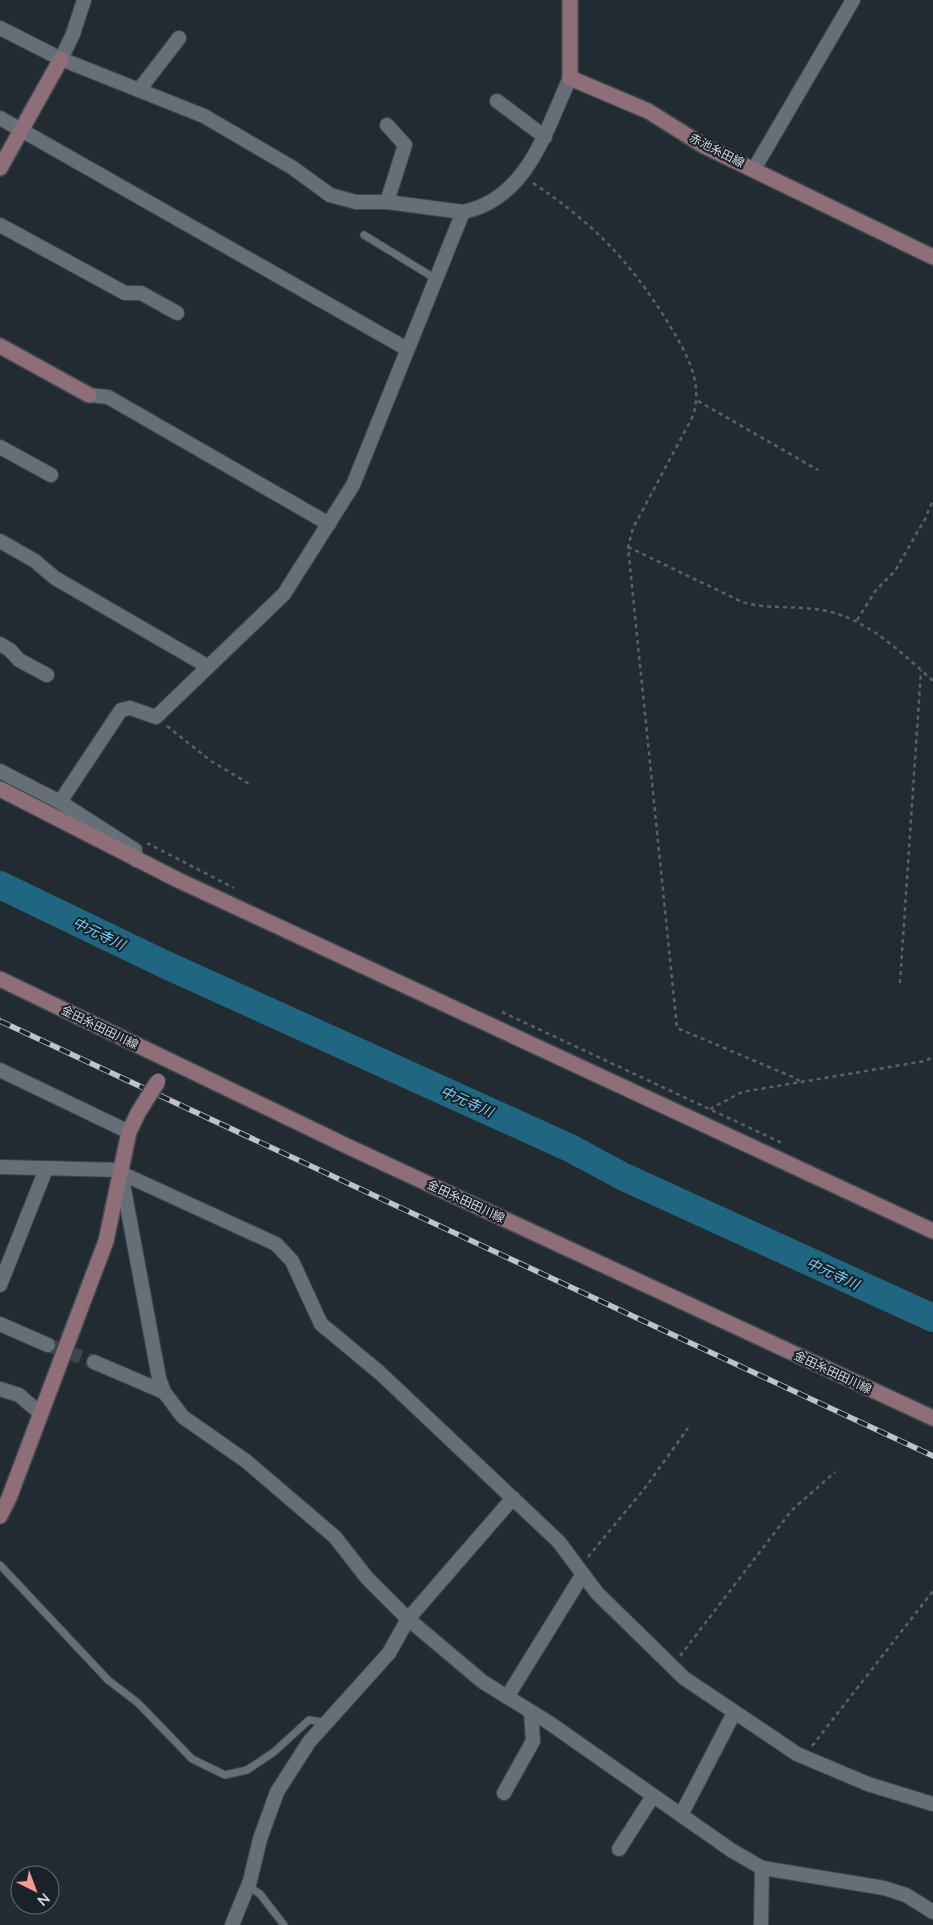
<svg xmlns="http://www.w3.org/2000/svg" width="933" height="1925" viewBox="0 0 933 1925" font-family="Lato,'Noto Sans JP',sans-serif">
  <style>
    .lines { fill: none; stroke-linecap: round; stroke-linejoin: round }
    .river { stroke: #206681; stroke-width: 28 }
    .street-tunnel { stroke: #3e454c; stroke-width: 14; stroke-dasharray: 14 7; stroke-linecap: butt }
    .lane-casing { stroke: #40474d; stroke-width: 9 }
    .street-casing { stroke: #40474d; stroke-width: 16 }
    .secondary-casing { stroke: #40474d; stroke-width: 18 }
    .path { stroke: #5a6268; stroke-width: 2.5; stroke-dasharray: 4 4; stroke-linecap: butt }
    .lane { stroke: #666f78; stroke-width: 7 }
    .street { stroke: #666f78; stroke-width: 14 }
    .secondary { stroke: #8e6e79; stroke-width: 15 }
    .rail-casing { stroke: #bdc3c7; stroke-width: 5.5 }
    .rail { stroke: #1a2128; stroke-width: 4; stroke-dasharray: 11; stroke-linecap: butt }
    .secondary-bridge-casing { stroke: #40474d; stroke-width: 18; stroke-linecap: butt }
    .secondary-bridge { stroke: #8e6e79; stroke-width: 15 }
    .labels { text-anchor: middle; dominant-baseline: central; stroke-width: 4; stroke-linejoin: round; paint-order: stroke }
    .street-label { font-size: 12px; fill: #d4dade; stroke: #1a2128 }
    .water-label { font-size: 14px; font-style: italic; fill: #74cff8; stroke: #1a2128 }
  </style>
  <rect width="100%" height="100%" fill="#232b32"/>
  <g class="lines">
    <!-- river -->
    <polyline class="river" points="0,885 164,964 570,1148 624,1177 933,1318"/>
    <!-- street-tunnel -->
    <polyline class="street-tunnel" points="48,1345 94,1362"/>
    <defs>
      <g id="lane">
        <polyline points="364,235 436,279"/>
        <polyline points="0,1565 108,1680 138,1703 192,1759 225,1775 247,1770 274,1752 309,1720 328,1723"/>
        <polyline points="248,1886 260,1894 284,1925"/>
      </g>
      <g id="street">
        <path d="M 0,28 L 61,59 L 204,116 L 293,168 L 330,195 L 356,202 L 387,202 L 463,212 C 528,199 546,129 570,78"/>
        <polyline points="61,59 73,34 84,0"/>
        <polyline points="139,90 179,38"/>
        <polyline points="497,101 545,137"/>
        <polyline points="0,118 407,349"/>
        <polyline points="387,125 405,145 387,202"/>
        <polyline points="754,169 853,0"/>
        <polyline points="0,225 125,293 141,293 177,313"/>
        <polyline points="89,395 108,397 329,524"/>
        <polyline points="0,447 51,475"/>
        <polyline points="0,541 35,561 55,578 207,666"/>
        <polyline points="0,644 10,650 19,660 47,675"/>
        <polyline points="0,771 60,802 135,850 136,860"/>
        <polyline points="60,802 121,710 130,708 156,717 284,594 353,485 463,212"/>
        <polyline points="0,1070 129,1132"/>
        <polyline points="0,1167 121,1170 121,1173 276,1244 292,1261 321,1324 380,1373 559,1542 597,1593 684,1678 797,1754 868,1784 933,1804"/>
        <polyline points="121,1173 159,1378 164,1392 183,1417 246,1461 335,1537 367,1578 408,1619 483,1682 548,1722 731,1850 762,1868 884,1888 906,1895 933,1912"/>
        <polyline points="0,1285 46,1169"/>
        <polyline points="0,1324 48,1345"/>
        <polyline points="94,1362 164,1392"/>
        <polyline points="0,1389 19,1395 40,1413"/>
        <polyline points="507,1697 583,1574"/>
        <polyline points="504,1793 533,1741 531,1712"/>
        <polyline points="681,1815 734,1713"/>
        <polyline points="619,1849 653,1796"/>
        <polyline points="232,1925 250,1881 260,1839 277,1792 309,1742 389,1653 408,1619 513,1498"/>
        <polyline points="761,1925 762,1868"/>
      </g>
      <g id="secondary">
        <polyline points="570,0 570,78 648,111 704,146 933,257"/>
        <polyline points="0,168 61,59"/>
        <polyline points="0,346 89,395"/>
        <polyline points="0,789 178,880 933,1231"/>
        <polyline points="0,979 349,1147 933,1418"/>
        <polyline points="0,1516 9,1498 106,1241 129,1132 138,1113"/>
      </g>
    </defs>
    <!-- lane casing -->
    <use href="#lane" class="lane-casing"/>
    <!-- street casing -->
    <use href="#street" class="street-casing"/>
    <!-- secondary casing -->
    <use href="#secondary" class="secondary-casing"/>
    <!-- path -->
    <g class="path">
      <path d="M 533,183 C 594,224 628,259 667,321 C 685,351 704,381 693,416 L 633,528 L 628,547 L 677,1028 L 795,1078 L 802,1083"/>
      <polyline points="698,401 818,470"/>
      <path d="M 628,547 L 742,602 C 766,609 790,606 814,609 C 861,613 900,651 933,681"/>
      <polyline points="857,620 876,590 895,571 925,519 933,500"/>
      <polyline points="167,726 211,761 251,785"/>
      <polyline points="147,843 234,888"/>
      <polyline points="900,983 921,671"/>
      <polyline points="502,1012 782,1143"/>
      <polyline points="710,1109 742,1092 925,1061 933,1057"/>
      <polyline points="588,1557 645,1488 688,1428"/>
      <polyline points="680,1656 792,1510 835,1472"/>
      <polyline points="812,1746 933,1591"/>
    </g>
    <!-- lane -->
    <use href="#lane" class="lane"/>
    <!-- street -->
    <use href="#street" class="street"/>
    <!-- secondary -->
    <use href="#secondary" class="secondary"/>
    <defs>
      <polyline id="rail" points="0,1021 933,1456"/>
    </defs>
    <!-- rail casing -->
    <use href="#rail" class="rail-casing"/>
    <!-- rail -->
    <use href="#rail" class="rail"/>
    <defs>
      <polyline id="secondary-bridge" points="138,1113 158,1081"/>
    </defs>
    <!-- secondary-bridge casing -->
    <use href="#secondary-bridge" class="secondary-bridge-casing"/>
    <!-- secondary-bridge -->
    <use href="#secondary-bridge" class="secondary-bridge"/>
  </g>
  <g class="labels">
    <!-- street labels -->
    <g class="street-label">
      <text transform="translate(717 150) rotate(27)">赤池糸田線</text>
      <text transform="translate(100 1027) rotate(26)">金田糸田田川線</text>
      <text transform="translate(466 1201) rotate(25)">金田糸田田川線</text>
      <text transform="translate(833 1372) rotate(25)">金田糸田田川線</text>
    </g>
    <!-- water labels -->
    <g class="water-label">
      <text transform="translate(99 933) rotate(26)">中元寺川</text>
      <text transform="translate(467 1101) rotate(24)">中元寺川</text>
      <text transform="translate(833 1273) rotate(25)">中元寺川</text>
    </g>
  </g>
  <!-- north arrow -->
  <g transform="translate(35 1890) rotate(138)"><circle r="24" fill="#1a2128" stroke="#646b71"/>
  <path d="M0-4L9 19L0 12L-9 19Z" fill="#f59c93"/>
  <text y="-8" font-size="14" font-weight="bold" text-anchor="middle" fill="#d4dade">N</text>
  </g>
</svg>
